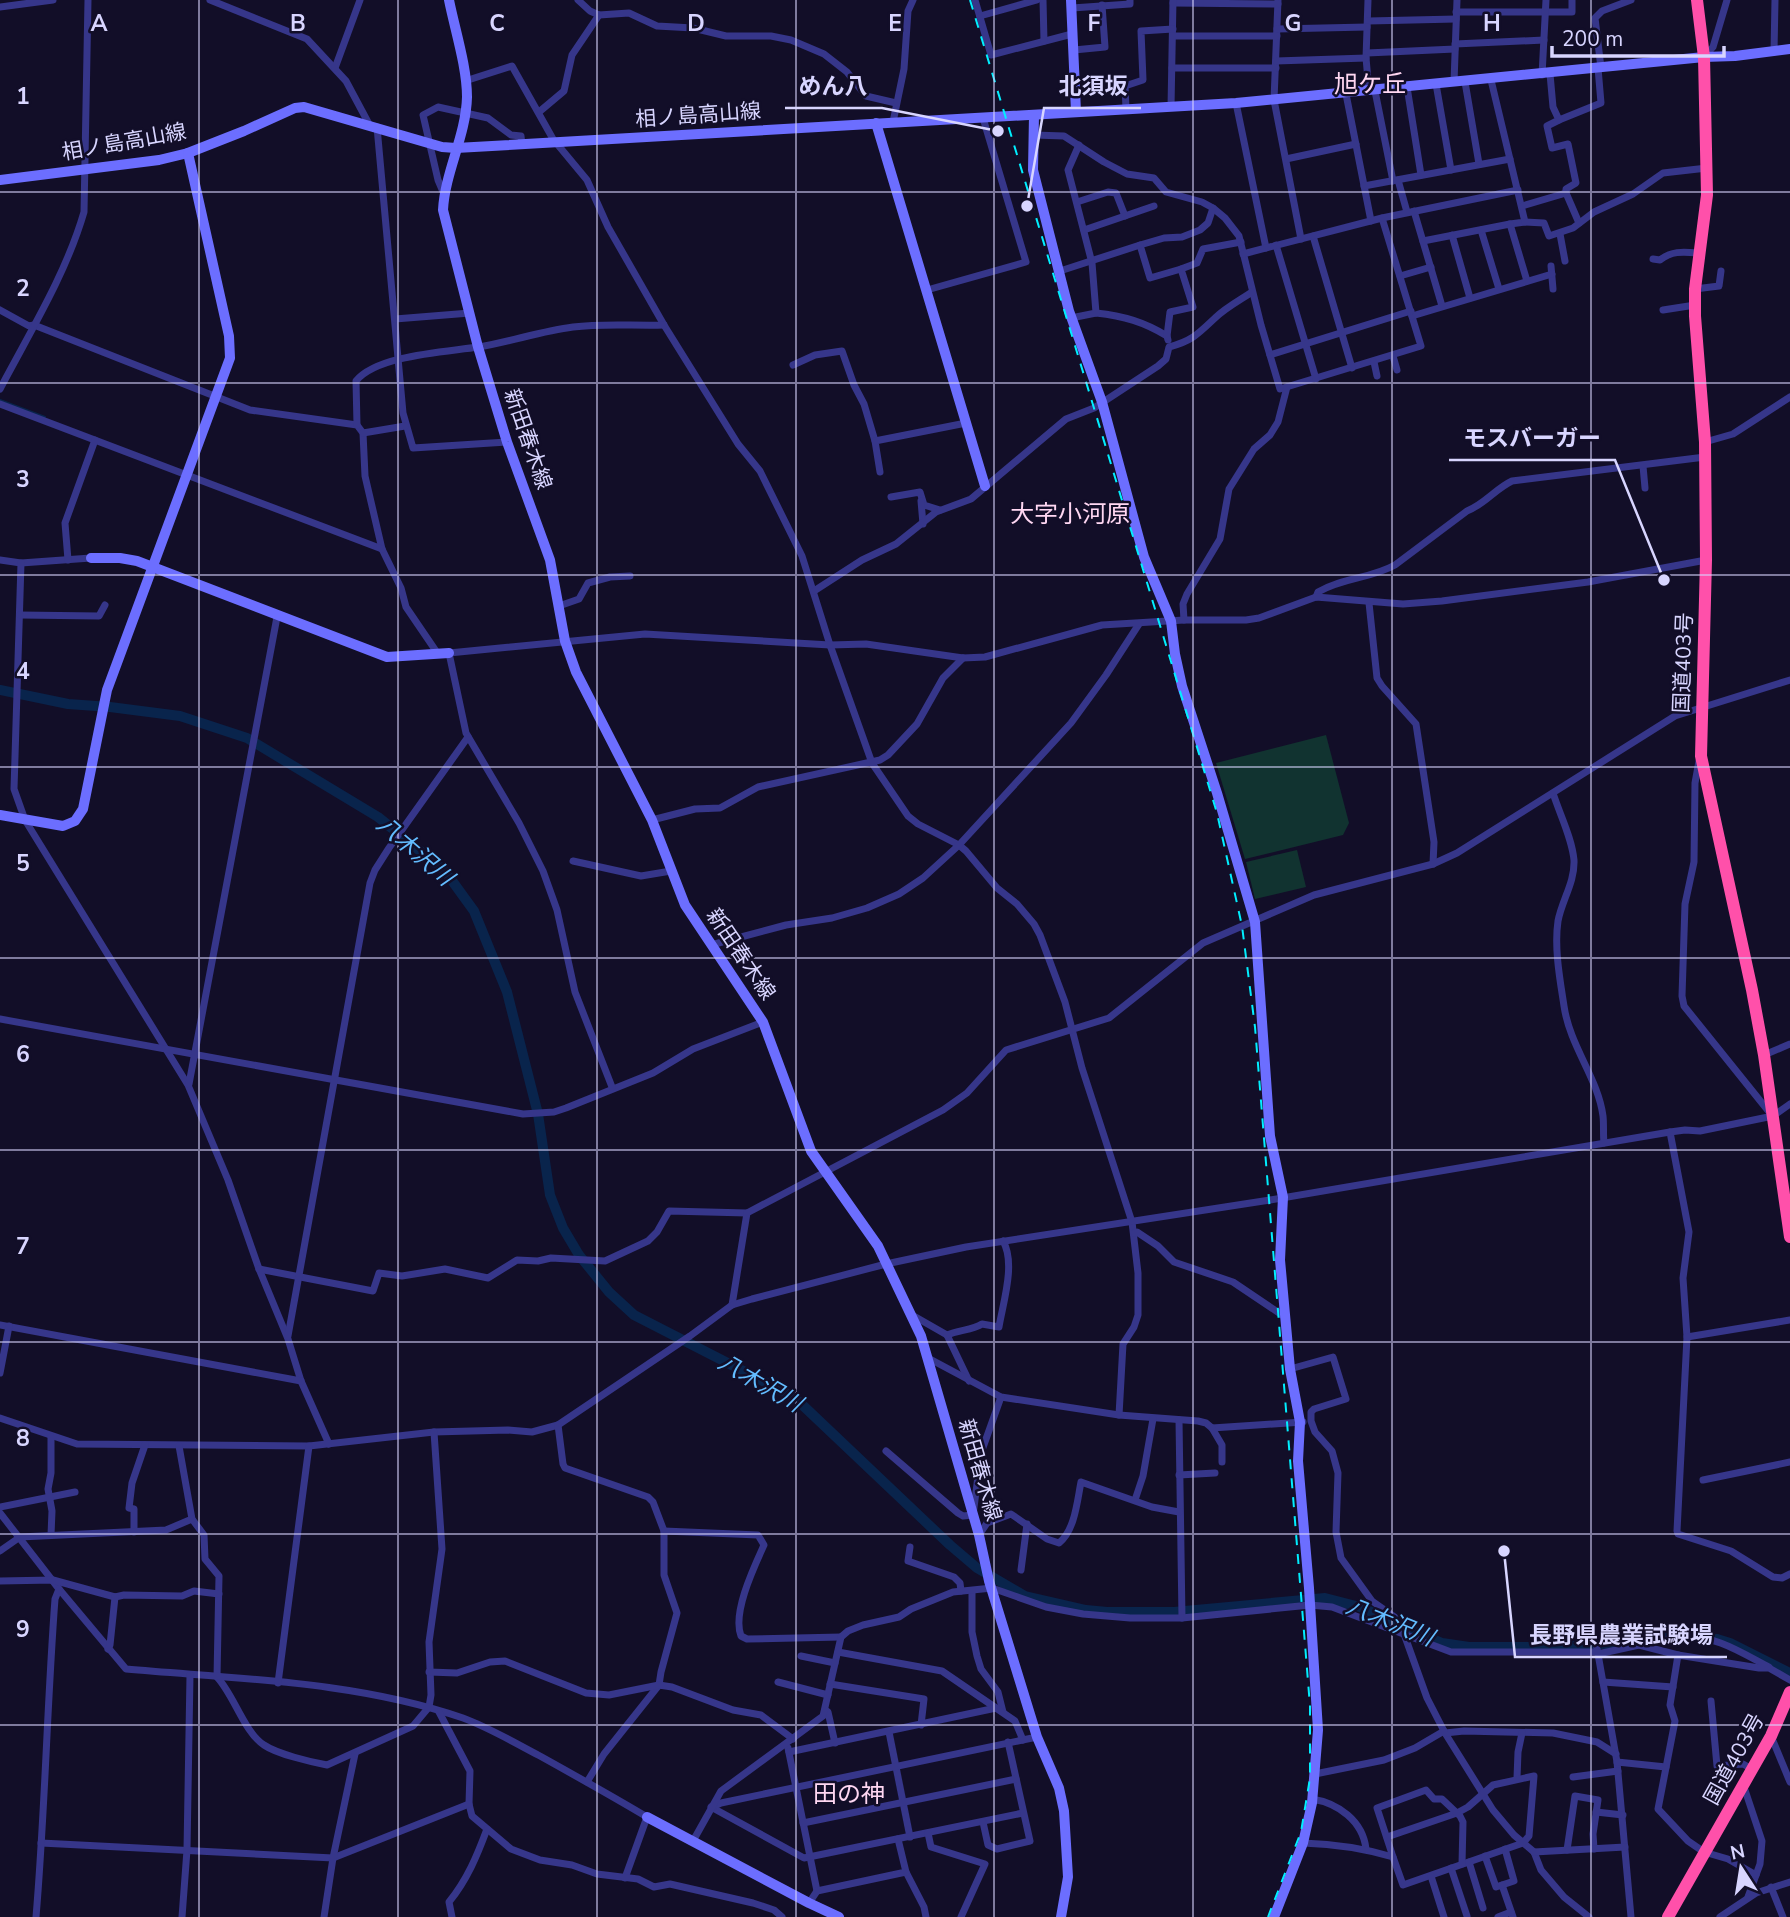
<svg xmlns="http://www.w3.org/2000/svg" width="1790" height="1917" viewBox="0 0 1790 1917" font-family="'Nunito Sans','Noto Sans JP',sans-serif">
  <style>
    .green { fill: #113330 }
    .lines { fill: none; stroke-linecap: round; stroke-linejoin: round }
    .stream { stroke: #09244c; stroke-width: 2 }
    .river { stroke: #09244c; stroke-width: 10 }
    .street { stroke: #36368a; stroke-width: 7 }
    .secondary { stroke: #6c6eff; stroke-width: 10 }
    .highway { stroke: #ff50aa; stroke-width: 12 }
    .rail { stroke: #01efff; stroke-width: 2; stroke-dasharray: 10 9; stroke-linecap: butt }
    .grid { fill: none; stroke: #d8d5ff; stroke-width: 2; stroke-opacity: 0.55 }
    .labels { text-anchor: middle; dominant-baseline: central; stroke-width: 5; stroke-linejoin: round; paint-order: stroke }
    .street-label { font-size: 21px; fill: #d8d5ff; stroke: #120e28 }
    .water-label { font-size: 23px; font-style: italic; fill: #63bcff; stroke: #120e28 }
    .quarter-label { font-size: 24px; fill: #ffd7f2; stroke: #120e28 }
    .grid-label { font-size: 23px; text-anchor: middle; font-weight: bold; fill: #d8d5ff; stroke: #120e28; stroke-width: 5; stroke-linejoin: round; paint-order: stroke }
    .leader { fill: none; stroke: #d8d5ff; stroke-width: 2.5 }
    .callout-dot { fill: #d8d5ff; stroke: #120e28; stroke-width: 2.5 }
    .callout-label { font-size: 23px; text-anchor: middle; font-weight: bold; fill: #d8d5ff; stroke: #120e28; stroke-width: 5; stroke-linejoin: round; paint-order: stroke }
  </style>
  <rect width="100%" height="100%" fill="#120e28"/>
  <!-- green -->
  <g class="green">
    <polygon points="1326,735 1349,823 1343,835 1245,859 1216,763"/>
    <polygon points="1297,850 1306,887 1255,899 1246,862"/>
  </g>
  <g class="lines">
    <!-- stream -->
    <polyline class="stream" points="0,400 45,417"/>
    <!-- river -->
    <g class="river">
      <polyline points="0,690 68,704 110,707 180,716 247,738 378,817 445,871 474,911 507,992 538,1114 550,1195 563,1228 579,1255 609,1292 634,1315 794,1397 950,1545 977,1568 1025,1596 1086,1610 1107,1612 1174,1612 1325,1598 1360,1607 1442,1643 1469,1647 1553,1647 1606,1644 1677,1634"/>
      <polyline points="1717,1639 1730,1643 1790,1673"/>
    </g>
    <!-- street -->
    <g class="street">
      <polyline points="210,0 307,39 346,81 369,124"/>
      <polyline points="578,0 590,11 599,15 629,13 657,26 693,28 726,36 771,36 791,40 824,54 847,72 866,96 896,103"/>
      <polyline points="975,0 991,55 1072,34"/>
      <polyline points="1043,0 1044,41"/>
      <polyline points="1278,0 1274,100 1301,239"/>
      <polyline points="1368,0 1366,58 1369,91"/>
      <polyline points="1173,3 1278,4"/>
      <polyline points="0,7 53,0"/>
      <polyline points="1072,8 1130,4 1130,0"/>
      <polyline points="1456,12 1572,12 1572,0"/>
      <polyline points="980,16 1037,0"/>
      <polyline points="1368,21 1456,19"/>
      <polyline points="1277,29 1367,27"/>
      <polyline points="1173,36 1277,36"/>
      <polyline points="1455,44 1544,40"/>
      <polyline points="1074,50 1105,47 1102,5"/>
      <polyline points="1774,52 1775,0"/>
      <polyline points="1367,53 1455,49"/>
      <polyline points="1704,57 1713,47 1727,0"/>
      <polyline points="1276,61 1366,58"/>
      <polyline points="335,68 360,0"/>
      <polyline points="1172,68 1276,68"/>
      <polyline points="1601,68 1595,18 1602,11 1631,0"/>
      <polyline points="1550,74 1553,107 1559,120 1547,126 1552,148 1568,144 1576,183 1566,189 1566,193"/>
      <polyline points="1542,75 1546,0"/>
      <polyline points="1491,80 1525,222 1510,224 1527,281"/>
      <polyline points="465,81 512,66 553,139 587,180 608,227 664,325 738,444 760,471 802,556 830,645 872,763 908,816 918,824 959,845 966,851 997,888 1017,904 1034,924 1040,935 1065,1002 1082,1068 1132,1222 1138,1273 1138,1315 1134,1327 1123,1344 1119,1415"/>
      <polyline points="1454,82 1457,0"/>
      <polyline points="1465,82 1479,164"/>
      <polyline points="1436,84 1451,170"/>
      <polyline points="1407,87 1421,175"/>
      <polyline points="1375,91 1393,181"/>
      <polyline points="1346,94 1371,221"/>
      <polyline points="1236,103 1266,248"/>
      <polyline points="1171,107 1173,0"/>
      <polyline points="1126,109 1125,86 1143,80 1141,31 1173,29"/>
      <polyline points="539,112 564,91 572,55 599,15"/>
      <polyline points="1559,120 1601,103 1598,68"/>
      <polyline points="893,122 904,69 908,11 913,0"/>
      <polyline points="377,127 403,413 413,448 507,442"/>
      <polyline points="1034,135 1064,136 1104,162 1127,174 1154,178 1166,192 1202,202 1213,208 1225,218 1239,236 1261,325 1280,389 1421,346 1382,218"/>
      <polyline points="1286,159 1356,144"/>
      <polyline points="1398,180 1407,212"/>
      <polyline points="1364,186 1510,159"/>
      <polyline points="444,194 438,180 423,115 438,107 488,118 511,135 521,136 522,145"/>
      <polyline points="1077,202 1108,192 1116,193 1125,216"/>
      <polyline points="1522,206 1566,193 1579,223"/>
      <polyline points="1414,211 1442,306"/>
      <polyline points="1525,222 1544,223 1549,236 1573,228 1594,212 1633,194 1663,173 1707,168"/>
      <polyline points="1084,230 1154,206"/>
      <polyline points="1481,230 1499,289"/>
      <polyline points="1560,234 1565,261"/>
      <polyline points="1452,235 1470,298"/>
      <polyline points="1313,236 1352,368"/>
      <polyline points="1423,241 1510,224"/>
      <polyline points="1276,245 1316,379"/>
      <polyline points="1243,254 1382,218 1518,190"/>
      <path d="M 1653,259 L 1660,260 C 1673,250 1684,252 1700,253"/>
      <polyline points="1551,266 1553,289"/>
      <polyline points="1181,269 1150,278 1140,245 1164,238 1182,237 1200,230 1208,223 1213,208"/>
      <polyline points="1060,271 1140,245"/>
      <polyline points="1400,276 1431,267"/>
      <polyline points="1695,289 1719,286 1721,271"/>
      <polyline points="927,290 1026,262 983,118"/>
      <polyline points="0,310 29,326 34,325 250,410 357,425 363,433 365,476 382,549 401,588 406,607 438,654"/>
      <polyline points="1663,310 1695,305"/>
      <path d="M 1096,313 C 1124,316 1144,322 1167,336 L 1168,340"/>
      <polyline points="1412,316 1552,274"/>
      <polyline points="1071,318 1096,313 1092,263 1068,170 1079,145"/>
      <polyline points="395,319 470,313"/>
      <polyline points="1167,336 1170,312 1193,307 1181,269 1197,263 1203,249 1241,242"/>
      <polyline points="1270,355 1411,311"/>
      <polyline points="1393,356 1397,370"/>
      <polyline points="1374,362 1377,376"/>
      <polyline points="793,365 815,355 842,351 854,385 864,404 875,441"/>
      <path d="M 0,389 C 30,332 66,274 84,212 L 88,0"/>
      <polyline points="0,404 382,549"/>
      <path d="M 357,425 L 356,381 C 377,355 446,352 478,347 C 510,342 541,331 573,327 C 604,323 633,326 664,325"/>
      <polyline points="363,433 405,426"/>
      <polyline points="1705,442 1733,434 1790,397"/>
      <polyline points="1643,466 1645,488"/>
      <polyline points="880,472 875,441 966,423"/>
      <polyline points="891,497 920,492 924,505 940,510"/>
      <polyline points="921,501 923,524"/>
      <polyline points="0,560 21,563 91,558"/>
      <polyline points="68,560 65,523 95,440"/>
      <polyline points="21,563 14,789 25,820 188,1085 228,1180 259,1269 288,1339 301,1381 329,1444"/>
      <path d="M 814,591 L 862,560 L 896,544 L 936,512 L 971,499 L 1066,419 L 1094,408 L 1158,366 L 1166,359 L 1169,347 C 1192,341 1198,334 1215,318 C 1225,308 1240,300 1252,292"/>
      <path d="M 1316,597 L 1318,592 C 1344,577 1370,579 1395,565 L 1467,511 C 1485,504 1495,489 1512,481 L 1705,457"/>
      <polyline points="1369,603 1377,678 1382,686 1416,724 1434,842 1433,864"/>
      <polyline points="559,606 579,599 588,583 610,577 630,576"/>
      <polyline points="20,615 99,616 105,605"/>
      <polyline points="1184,620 1183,604 1187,594 1220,539 1229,489 1254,449 1270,435 1278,422 1287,387"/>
      <polyline points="1699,761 1695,783 1694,862 1685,904 1682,996 1684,1006 1770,1113"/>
      <path d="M 1553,793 C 1560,815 1572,838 1574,860 C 1575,882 1562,900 1558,921 C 1554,948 1560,980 1564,1006 C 1570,1047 1598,1078 1603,1116 C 1604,1125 1603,1134 1604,1143"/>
      <polyline points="652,820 695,809 720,808 758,787 880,760 888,755 917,724 943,678 963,658"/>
      <polyline points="573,861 641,876 671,871"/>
      <polyline points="711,945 786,925 832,918 867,908 899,894 923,878 959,845 1071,723 1106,675 1139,624"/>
      <polyline points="0,1019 523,1114 554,1112 566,1108 653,1073 693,1049 763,1022"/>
      <polyline points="1764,1055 1790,1044"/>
      <polyline points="189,1084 277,617"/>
      <polyline points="612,1087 575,992 557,910 543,871 519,823 466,733 449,653 645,634 830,645 866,644 963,658 985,657 1102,625 1184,620 1246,620 1259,618 1316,597 1403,604 1442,601 1588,582 1706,560"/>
      <polyline points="1670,1132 1689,1232 1683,1278 1687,1337 1677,1531 1678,1534 1731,1551 1773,1577 1782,1578 1790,1574"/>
      <polyline points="1134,1233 1137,1232 1158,1246 1174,1262 1233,1282 1285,1317"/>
      <polyline points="259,1269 373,1291 379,1273 402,1276 445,1269 488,1278 517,1260 538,1261 551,1258 605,1261 648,1241 657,1232 669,1211 747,1213"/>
      <polyline points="732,1305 747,1213 943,1110 967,1093 1006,1050 1109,1018 1203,943 1314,895 1433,864 1457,853 1675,716 1790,680"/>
      <polyline points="912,1315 947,1335 969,1381"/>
      <polyline points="0,1325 301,1381"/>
      <path d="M 947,1335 C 958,1330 973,1330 982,1324 L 999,1327 C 1003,1303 1016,1263 1003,1241"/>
      <polyline points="288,1336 370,883 375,870 389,848 468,737"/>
      <polyline points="1687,1337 1790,1320"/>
      <polyline points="928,1358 1001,1397 1119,1415 1198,1421 1206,1423 1212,1428 1303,1422"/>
      <polyline points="1290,1369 1333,1357 1346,1399 1314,1409 1311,1412 1311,1421 1315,1432 1332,1451 1338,1473 1336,1532 1341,1558 1372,1601 1399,1620 1427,1698 1445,1733 1493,1810 1514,1835 1534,1852 1541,1870 1564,1897 1589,1917"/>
      <polyline points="0,1373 9,1326"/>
      <polyline points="0,1418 77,1444 309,1446 434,1432 508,1430 532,1432 558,1425 690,1336 732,1305 752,1299 886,1264 966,1247 1270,1200 1670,1132 1685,1130 1700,1131 1773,1116 1790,1104"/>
      <polyline points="1179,1420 1182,1618"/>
      <polyline points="558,1425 563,1464 565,1468 648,1497 653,1502 664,1531 664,1575 677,1613 661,1672 659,1685 604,1754 587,1782"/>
      <polyline points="1212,1428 1222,1445 1222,1462"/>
      <path d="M 179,1446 L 192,1519 L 204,1535 L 205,1559 L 219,1576 L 217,1677 C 234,1695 244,1732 264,1745 C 277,1754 311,1762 327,1765 L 413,1726 L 429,1707 L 431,1695 L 429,1642 L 442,1549 L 434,1432"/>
      <polyline points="886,1451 958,1513 963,1516 973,1515 981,1453 1001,1397"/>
      <polyline points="1179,1475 1215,1473"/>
      <polyline points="1703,1480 1790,1462"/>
      <polyline points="1135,1500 1143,1476 1153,1419"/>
      <polyline points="0,1507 75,1492"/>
      <path d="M 0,1513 L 59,1589 L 126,1669 C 238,1679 356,1681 463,1718 C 490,1728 515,1743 540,1756 C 576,1776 612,1796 647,1817 L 625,1878"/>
      <path d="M 664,1531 L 758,1535 L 764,1545 C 754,1567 732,1613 741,1636 L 747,1639 L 841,1637"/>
      <polyline points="134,1532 134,1509 129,1508 132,1483 145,1445"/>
      <polyline points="51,1535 52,1511 48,1489 51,1473 51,1437"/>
      <path d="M 979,1535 L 987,1523 L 1011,1514 L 1047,1539 L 1059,1543 C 1075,1530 1077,1502 1081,1482 L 1152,1507 L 1179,1512"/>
      <polyline points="910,1547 908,1561 954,1577 960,1583 961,1591"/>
      <polyline points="0,1551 20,1537 166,1530 192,1519"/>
      <polyline points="1021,1570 1027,1524"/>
      <polyline points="0,1581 53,1580 115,1597 124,1595 182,1596 194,1591 219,1594"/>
      <polyline points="972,1591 972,1632 977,1656 981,1669 998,1692 1003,1712"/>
      <polyline points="1595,1637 1617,1762 1631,1917"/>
      <path d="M 1639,1645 C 1653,1642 1668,1638 1682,1637 C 1714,1634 1742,1653 1769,1667"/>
      <polyline points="108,1649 110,1645 115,1597"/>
      <polyline points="838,1652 942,1671 996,1708"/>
      <polyline points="1598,1654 1639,1645 1678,1655"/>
      <polyline points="801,1656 835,1663"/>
      <polyline points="429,1672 457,1673 490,1662 505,1661 586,1693 609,1695 659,1685 672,1687 733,1710 761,1715 793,1739"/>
      <polyline points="778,1682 828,1695"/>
      <polyline points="1603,1682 1673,1687"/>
      <polyline points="278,1683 309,1446"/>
      <polyline points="830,1684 924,1699 921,1725"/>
      <polyline points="1711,1701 1717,1766 1743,1764 1752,1769"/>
      <polyline points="825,1710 828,1712 835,1743"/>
      <polyline points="439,1712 470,1771 469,1804 472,1816 511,1849 540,1860 572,1865 597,1874 638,1879 654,1887 670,1884 753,1903 774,1910 782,1917"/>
      <polyline points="889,1732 910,1837"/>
      <polyline points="1445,1733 1464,1731 1553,1733 1597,1742 1616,1754"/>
      <polyline points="1771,1736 1790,1782"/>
      <polyline points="788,1748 817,1891"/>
      <polyline points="789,1752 996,1708 1015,1721 1023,1740"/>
      <polyline points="1617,1762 1666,1767"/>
      <polyline points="1315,1774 1384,1760 1415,1748 1444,1731"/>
      <polyline points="1573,1777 1618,1771"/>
      <polyline points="1517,1778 1518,1752 1522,1733"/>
      <polyline points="1743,1784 1762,1841 1760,1864 1748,1897"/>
      <path d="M 1312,1799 C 1338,1803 1363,1821 1366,1849"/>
      <polyline points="711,1807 804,1858 1023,1813"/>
      <polyline points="712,1807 721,1803 1037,1737"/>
      <polyline points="1596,1812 1623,1815"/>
      <polyline points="983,1822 988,1845 997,1849 1030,1841 1008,1742"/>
      <polyline points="803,1823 1016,1779"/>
      <polyline points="928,1833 931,1847 985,1864 961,1917"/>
      <polyline points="693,1841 721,1791 823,1716 841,1637 848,1631 863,1625 899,1617 911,1609 953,1592 992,1588 1046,1607 1083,1614 1130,1618 1182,1618 1310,1605 1332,1607 1451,1652 1597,1652"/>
      <polyline points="41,1843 333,1858 469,1804"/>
      <path d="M 1303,1843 C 1334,1844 1363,1848 1393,1857 L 1403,1885 L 1523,1843 L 1529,1836 L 1534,1776 L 1493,1785 L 1468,1807 L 1457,1813 L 1387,1837"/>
      <polyline points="1567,1850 1575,1796 1598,1800 1593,1834 1594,1849"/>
      <polyline points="1534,1852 1625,1847"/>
      <polyline points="1485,1856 1496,1887 1502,1885 1513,1917"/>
      <polyline points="1393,1857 1377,1808 1426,1790 1434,1799 1442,1799 1460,1816 1463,1822 1462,1864"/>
      <polyline points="1469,1862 1483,1908"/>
      <polyline points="1451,1868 1467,1916"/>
      <polyline points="906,1872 924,1907 926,1917"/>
      <polyline points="1756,1875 1728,1859 1704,1852 1688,1841 1658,1809 1675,1721 1670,1705 1678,1655 1759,1668 1769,1668 1790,1680"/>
      <polyline points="1431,1876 1444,1917"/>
      <polyline points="1502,1885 1514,1881 1505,1849"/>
      <polyline points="1771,1887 1783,1917"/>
      <polyline points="809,1903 817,1891 906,1872 898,1839"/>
      <path d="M 36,1917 C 45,1811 47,1705 55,1599 L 59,1589"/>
      <polyline points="182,1917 187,1850 190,1675"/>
      <polyline points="324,1917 333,1858 355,1754"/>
      <path d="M 452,1917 L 449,1902 C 467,1880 477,1856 487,1829"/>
      <polyline points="1498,1917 1511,1912"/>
      <polyline points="1720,1917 1756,1893 1790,1882"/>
    </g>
    <!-- secondary -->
    <g class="secondary">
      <path d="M 449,0 C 455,30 467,67 467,97 C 466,136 445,172 443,210 L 478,347 L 507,442 L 550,560 L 565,641 L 576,672 L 652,820 L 685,905 L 763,1022 L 811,1151 L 878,1246 L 921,1336 L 979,1535 L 989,1581 L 1037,1737 L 1059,1788 L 1064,1811 L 1068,1877 L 1061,1917"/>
      <polyline points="1071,0 1076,112"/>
      <polyline points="1034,115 1033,170 1069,311 1102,402 1144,557 1171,621 1175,654 1182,686 1217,793 1255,922 1270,1136 1283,1197 1280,1260 1290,1369 1300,1422 1298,1461 1309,1588 1318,1730 1312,1803 1303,1843 1274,1917"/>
      <polyline points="876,123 985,486"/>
      <polyline points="0,180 159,160 188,153 244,131 295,108 304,107 442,147 456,148 1236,103 1704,57 1735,56 1790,49"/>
      <polyline points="91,558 120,558 137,561 387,657 449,653"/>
      <polyline points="0,815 63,826 75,821 83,809 107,690 230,358 229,336 188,153"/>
      <polyline points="647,1817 809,1903 839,1917"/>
    </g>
    <!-- highway -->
    <g class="highway">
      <polyline points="1697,0 1704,57 1707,195 1695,289 1695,316 1705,442 1706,560 1701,756 1752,990 1764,1055 1790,1237"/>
      <polyline points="1668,1917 1771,1736 1790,1692"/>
    </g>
    <!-- rail -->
    <polyline class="rail" points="970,0 1217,813 1242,926 1255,1027 1310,1706 1310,1778 1301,1832 1268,1917"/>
  </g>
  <!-- grid -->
  <path class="grid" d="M 199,0 L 199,1917M 398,0 L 398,1917M 597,0 L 597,1917M 796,0 L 796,1917M 994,0 L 994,1917M 1193,0 L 1193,1917M 1392,0 L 1392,1917M 1591,0 L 1591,1917M 0,192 L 1790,192M 0,383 L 1790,383M 0,575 L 1790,575M 0,767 L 1790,767M 0,958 L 1790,958M 0,1150 L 1790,1150M 0,1342 L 1790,1342M 0,1534 L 1790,1534M 0,1725 L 1790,1725"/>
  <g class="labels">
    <!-- street labels -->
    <g class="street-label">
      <text transform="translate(698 115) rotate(-4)">相ノ島高山線</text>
      <text transform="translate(124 142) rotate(-10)">相ノ島高山線</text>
      <text transform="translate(528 439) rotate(71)">新田春木線</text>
      <text transform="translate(1683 663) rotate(-88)">国道403号</text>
      <text transform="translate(741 954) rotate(56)">新田春木線</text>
      <text transform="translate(980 1470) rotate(74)">新田春木線</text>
      <text transform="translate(1734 1759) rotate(-61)">国道403号</text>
    </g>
    <!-- water labels -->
    <g class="water-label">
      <text transform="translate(415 851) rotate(41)">八木沢川</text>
      <text transform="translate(760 1383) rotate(30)">八木沢川</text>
      <text transform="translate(1390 1622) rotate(22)">八木沢川</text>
    </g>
    <!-- quarter labels -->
    <g class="quarter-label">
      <text x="1370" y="84">旭ケ丘</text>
      <text x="1070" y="514">大字小河原</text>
      <text x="849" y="1794">田の神</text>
    </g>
  </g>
  <g class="grid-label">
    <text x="99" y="31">A</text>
    <text x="298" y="31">B</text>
    <text x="497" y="31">C</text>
    <text x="696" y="31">D</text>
    <text x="895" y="31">E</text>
    <text x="1094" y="31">F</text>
    <text x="1293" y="31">G</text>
    <text x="1492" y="31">H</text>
    <text x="23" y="104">1</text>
    <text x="23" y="296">2</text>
    <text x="23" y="487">3</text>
    <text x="23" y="679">4</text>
    <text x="23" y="871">5</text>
    <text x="23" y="1062">6</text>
    <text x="23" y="1254">7</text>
    <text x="23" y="1446">8</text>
    <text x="23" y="1637">9</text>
  </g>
  <!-- callouts -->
  <path class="leader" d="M1027 206L1044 108H1141M998 131L882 108H785M1664 580L1615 460H1449M1504 1551L1515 1657H1727"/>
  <g class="callout-dot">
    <circle cx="1027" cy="206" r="7"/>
    <circle cx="998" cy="131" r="7"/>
    <circle cx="1664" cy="580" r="7"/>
    <circle cx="1504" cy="1551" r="7"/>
  </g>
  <g class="callout-label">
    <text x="1093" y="94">北須坂</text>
    <text x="833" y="94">めん八</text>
    <text x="1532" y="446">モスバーガー</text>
    <text x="1621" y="1643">長野県農業試験場</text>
  </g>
  <!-- north arrow -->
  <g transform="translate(1741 1868) rotate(348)" stroke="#120e28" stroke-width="5" paint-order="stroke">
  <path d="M0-5L12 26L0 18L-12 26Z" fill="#d8d5ff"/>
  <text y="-10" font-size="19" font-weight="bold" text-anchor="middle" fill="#d8d5ff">N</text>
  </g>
  <!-- scale -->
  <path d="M1552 46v10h172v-10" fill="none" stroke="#d8d5ff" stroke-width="3.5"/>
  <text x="1562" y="46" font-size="21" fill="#d8d5ff" stroke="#120e28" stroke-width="5" paint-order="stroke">200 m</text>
</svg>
